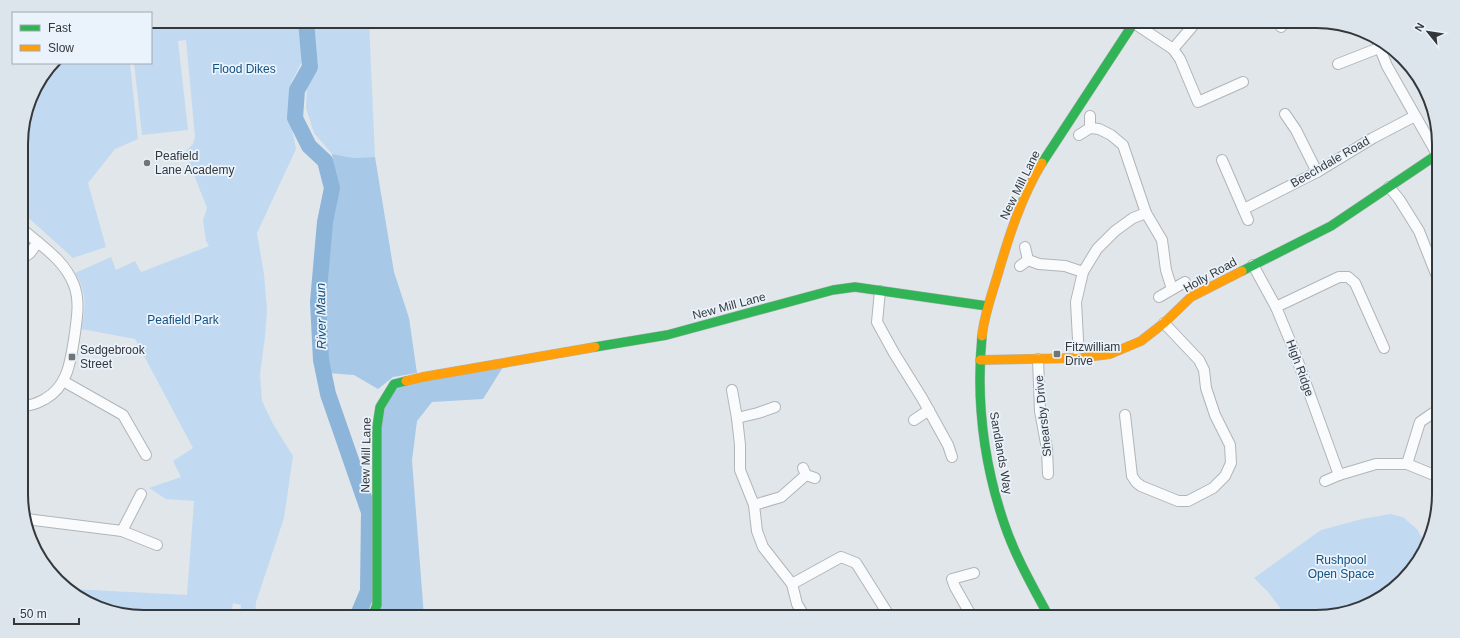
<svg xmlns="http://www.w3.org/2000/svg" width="1460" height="638" viewBox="0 0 1460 638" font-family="Arial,sans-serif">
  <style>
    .green { fill: #c2daf1 }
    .forest { fill: #a7c8e7 }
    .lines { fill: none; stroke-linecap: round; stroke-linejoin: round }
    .river { stroke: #8cb5d9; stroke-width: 16 }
    .street-casing { stroke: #b1b5b8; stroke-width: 12 }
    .fast-casing { stroke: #b1b5b8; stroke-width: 10 }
    .slow-casing { stroke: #b1b5b8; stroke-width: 10 }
    .street { stroke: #fafbfc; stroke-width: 10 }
    .fast { stroke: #30b455; stroke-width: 9 }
    .slow { stroke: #ff9f0a; stroke-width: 9 }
    .poi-dot { fill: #717578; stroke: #eaf3fb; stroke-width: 1.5 }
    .labels { text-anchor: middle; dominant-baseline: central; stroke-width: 3.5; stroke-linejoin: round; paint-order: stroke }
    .park-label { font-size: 12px; fill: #125181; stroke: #eaf3fb }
    .poi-label { font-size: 12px; fill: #35383b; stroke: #eaf3fb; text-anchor: start }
    .street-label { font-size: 12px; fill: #35383b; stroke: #eaf3fb }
    .water-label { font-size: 13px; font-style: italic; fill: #115081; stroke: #eaf3fb }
    .rim { fill: none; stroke: #35383b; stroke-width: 2 }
  </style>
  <rect width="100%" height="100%" fill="#e1e6ea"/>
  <!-- green -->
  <g class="green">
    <path d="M 151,21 L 298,21 L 302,61 L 291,83 L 290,119 L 296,149 L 257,233 L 264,274 L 267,310 L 265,337 L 260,374 L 262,401 L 273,424 L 293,456 L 284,518 L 256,602 L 255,617 L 240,617 L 241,605 L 233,603 L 231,617 L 144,617 L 97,608 L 73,589 L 187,595 L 194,501 L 166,499 L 149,488 L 181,477 L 173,461 L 193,448 L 135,339 L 81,329 C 86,308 87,292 75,273 L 111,257 L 116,270 L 135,261 L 141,272 L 209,246 L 206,241 L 203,220 L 207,208 L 185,152 L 193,144 L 195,137 L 186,40 L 178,41 L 188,130 L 142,135 L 134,63 L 151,63 Z"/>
    <polygon points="314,21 369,21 375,157 354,158 332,154 314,133 306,108 307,85 318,68"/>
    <polygon points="54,63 130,63 138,139 115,149 88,183 106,247 73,258 21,211 21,136 34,90"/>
    <polygon points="1390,514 1403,517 1417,529 1427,546 1413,569 1384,596 1323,617 1287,617 1268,592 1254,578 1321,530 1362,519"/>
  </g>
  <!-- forest -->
  <g class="forest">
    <polygon points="332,154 354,158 375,157 394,272 409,318 417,373 393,377 378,389 354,375 328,373 325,306 329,231 336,187"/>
    <polygon points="503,367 483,399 432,402 417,421 412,460 424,617 379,617 380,419 393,391 406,384"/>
  </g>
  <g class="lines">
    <!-- river -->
    <polyline class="river" points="306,21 310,67 297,90 295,118 309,146 325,161 332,188 325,222 318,302 321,360 328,394 369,512 368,591 357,617"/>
    <defs>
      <g id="street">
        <polyline points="1134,23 1173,49 1180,59 1198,102 1243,82"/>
        <polyline points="1281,27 1286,21"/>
        <polyline points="1377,41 1387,66 1437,154"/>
        <polyline points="1173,49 1197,21"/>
        <polyline points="1338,64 1379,48"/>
        <polyline points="1285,114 1296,130 1317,172"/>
        <polyline points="1090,116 1090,128"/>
        <polyline points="1079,135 1090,128 1099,129 1111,135 1123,145 1146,213 1162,240 1166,270 1172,289"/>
        <polyline points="1222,160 1248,220"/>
        <polyline points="1389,187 1399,199 1419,231 1438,279"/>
        <polyline points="1244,209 1317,172 1373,138 1415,116"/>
        <path d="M 21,228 C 41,246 64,259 74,285 C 80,301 77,317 75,333 C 71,358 69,386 45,399 C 38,403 30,406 22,406"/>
        <polyline points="1025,247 1028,260"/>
        <polyline points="22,259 30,253 38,242"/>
        <polyline points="1253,265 1276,307 1293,348 1339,475"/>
        <polyline points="1020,266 1028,260 1039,264 1065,266 1083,272"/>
        <polyline points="880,291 877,322 894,353 922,398 948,445 952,457"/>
        <polyline points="1159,297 1185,282"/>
        <polyline points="1276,307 1339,277 1348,277 1355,283 1384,348"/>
        <polyline points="1079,358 1076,302 1083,272 1097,249 1115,231 1133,218 1146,213"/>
        <polyline points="1038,359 1040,411 1047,449 1048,474"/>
        <polyline points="63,381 123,415 146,455"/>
        <polyline points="732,390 737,418 740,445 740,470 754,505 757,531 763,547 792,584 797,604 805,617"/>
        <polyline points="1125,415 1132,476 1136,482 1141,486 1178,501 1188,501 1213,488 1225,476 1231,463 1230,445 1215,415 1206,388 1204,370 1199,360 1164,323"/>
        <polyline points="737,418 758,413 775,407"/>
        <polyline points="914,420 929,410"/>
        <polyline points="1407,464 1420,422 1433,413"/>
        <polyline points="803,468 806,475 815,478"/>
        <polyline points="1325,481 1339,475 1376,464 1407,464 1439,477"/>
        <polyline points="754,505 781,497 806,475"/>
        <polyline points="26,519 122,531 157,545"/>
        <polyline points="122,531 141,494"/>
        <polyline points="792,584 841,557 856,563 890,617"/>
        <polyline points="972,617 955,587 952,579 974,573"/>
      </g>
      <g id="fast">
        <polyline points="1042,163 1135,21"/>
        <polyline points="1242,271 1331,226 1438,154"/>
        <path d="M 982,336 C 976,399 984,464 1004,523 C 1015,556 1033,587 1049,617"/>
        <polyline points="595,347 667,335 833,290 855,287 987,306"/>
        <polyline points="372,617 377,605 377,427 380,407 394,384 406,381"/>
      </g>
      <g id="slow">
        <path d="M 982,336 C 984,316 991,297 997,277 C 1008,239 1021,197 1042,163"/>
        <polyline points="980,360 1079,358 1110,354 1141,341 1164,323 1191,297 1242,271"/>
        <polyline points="406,381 423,377 595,347"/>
      </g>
    </defs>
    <!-- street casing -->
    <use href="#street" class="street-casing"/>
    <!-- fast casing -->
    <use href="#fast" class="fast-casing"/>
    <!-- slow casing -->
    <use href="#slow" class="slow-casing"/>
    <!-- street -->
    <use href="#street" class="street"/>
    <!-- fast -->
    <use href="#fast" class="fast"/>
    <!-- slow -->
    <use href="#slow" class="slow"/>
  </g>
  <!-- markers -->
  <g class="poi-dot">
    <circle cx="147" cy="163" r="4"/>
    <rect x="1053" y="350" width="8" height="8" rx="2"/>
    <rect x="68" y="353" width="8" height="8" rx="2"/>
  </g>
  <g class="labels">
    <!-- park labels -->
    <g class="park-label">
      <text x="244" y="69">Flood Dikes</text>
      <text x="183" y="320">Peafield Park</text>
      <text x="1341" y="560">Rushpool<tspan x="1341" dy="14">Open Space</tspan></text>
    </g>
    <!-- poi labels -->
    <g class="poi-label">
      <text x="155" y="156">Peafield<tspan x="155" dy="14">Lane Academy</tspan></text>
      <text x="1065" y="347">Fitzwilliam<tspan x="1065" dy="14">Drive</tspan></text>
      <text x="80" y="350">Sedgebrook<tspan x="80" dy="14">Street</tspan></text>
    </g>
    <!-- street labels -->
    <g class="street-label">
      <text transform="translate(1330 162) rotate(-30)">Beechdale Road</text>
      <text transform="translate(1020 185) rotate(-64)">New Mill Lane</text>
      <text transform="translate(1210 275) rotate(-29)">Holly Road</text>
      <text transform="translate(729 306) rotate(-15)">New Mill Lane</text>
      <text transform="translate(1300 368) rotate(70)">High Ridge</text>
      <text transform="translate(1043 416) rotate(-96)">Shearsby Drive</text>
      <text transform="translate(1001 453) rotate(80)">Sandlands Way</text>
      <text transform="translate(366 455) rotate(-89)">New Mill Lane</text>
    </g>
    <!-- water labels -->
    <g class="water-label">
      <text transform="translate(321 316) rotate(-91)">River Maun</text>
    </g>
  </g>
  <!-- crop -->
  <path d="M0 0H1460V638H0ZM144 28H1316A116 116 0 0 1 1432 144V494A116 116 0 0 1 1316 610H144A116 116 0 0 1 28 494V144A116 116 0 0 1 144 28Z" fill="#dce4ec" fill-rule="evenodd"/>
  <path class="rim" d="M144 28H1316A116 116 0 0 1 1432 144V494A116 116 0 0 1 1316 610H144A116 116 0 0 1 28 494V144A116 116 0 0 1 144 28Z"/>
  <!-- legend -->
  <rect x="12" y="12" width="140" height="52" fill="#eaf3fb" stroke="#a2a8ae"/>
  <rect x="20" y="25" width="20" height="6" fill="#30b455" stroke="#a2a8ae"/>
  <text x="48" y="32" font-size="12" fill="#35383b">Fast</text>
  <rect x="20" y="45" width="20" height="6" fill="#ff9f0a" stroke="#a2a8ae"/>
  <text x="48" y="52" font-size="12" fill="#35383b">Slow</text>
  <!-- north arrow -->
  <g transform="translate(1428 32) rotate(300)" stroke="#eaf3fb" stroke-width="3" paint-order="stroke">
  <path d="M0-3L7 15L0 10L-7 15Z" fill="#35383b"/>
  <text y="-6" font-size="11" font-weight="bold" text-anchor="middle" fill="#35383b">N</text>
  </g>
  <!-- scale -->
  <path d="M14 618v6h65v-6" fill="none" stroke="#35383b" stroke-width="2"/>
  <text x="20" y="618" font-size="12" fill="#35383b" stroke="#eaf3fb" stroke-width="3" paint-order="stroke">50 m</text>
</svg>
